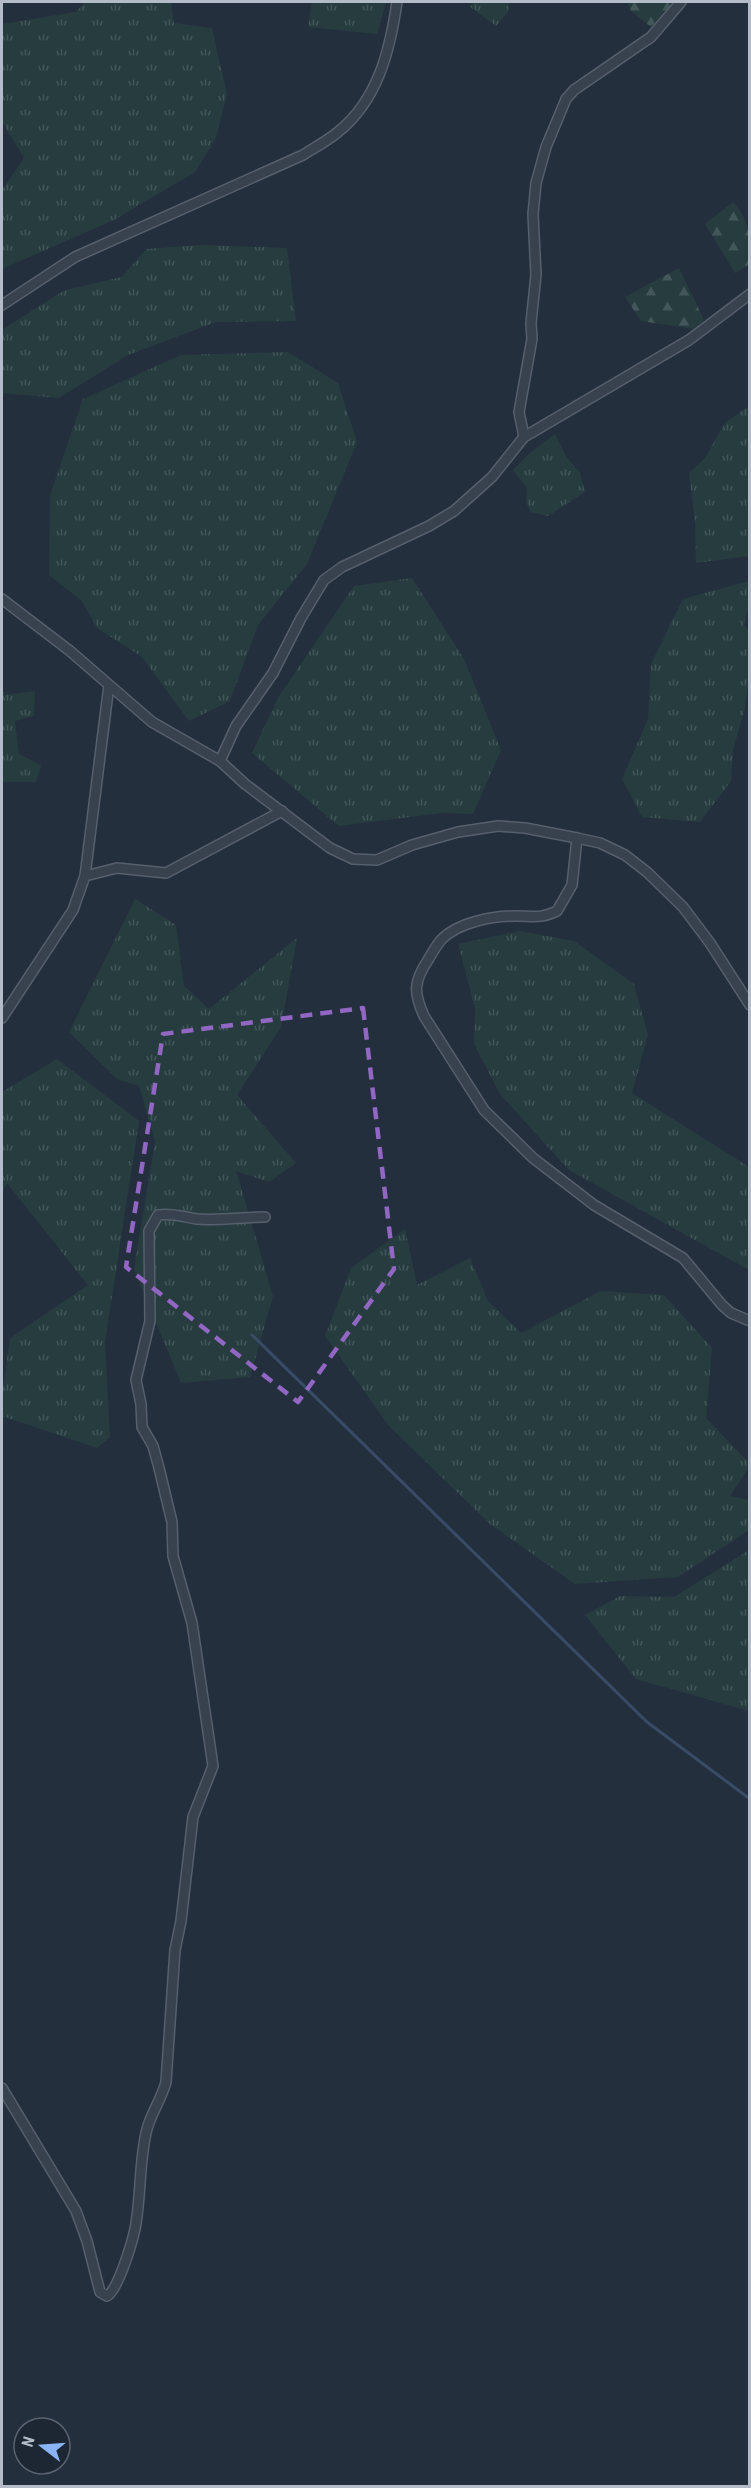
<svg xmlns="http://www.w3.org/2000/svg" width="751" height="2488" viewBox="0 0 751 2488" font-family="'Roboto Condensed',sans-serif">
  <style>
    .grass { fill: url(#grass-tufts) }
    .forest { fill: url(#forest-firs) }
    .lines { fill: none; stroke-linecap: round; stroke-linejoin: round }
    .stream { stroke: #394c67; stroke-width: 3 }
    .street-casing { stroke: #565f6c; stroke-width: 12 }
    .street { stroke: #38414e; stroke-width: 9 }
    .marked { fill: none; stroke: #9266c3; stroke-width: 4.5; stroke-dasharray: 12 8; stroke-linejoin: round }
  </style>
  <defs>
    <pattern id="grass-tufts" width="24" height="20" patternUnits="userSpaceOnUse" patternTransform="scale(1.5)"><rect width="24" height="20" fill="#263c3f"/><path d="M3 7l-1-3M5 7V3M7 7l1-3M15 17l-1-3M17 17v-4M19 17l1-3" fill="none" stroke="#435659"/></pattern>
    <pattern id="forest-firs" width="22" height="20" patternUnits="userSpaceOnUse" patternTransform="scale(1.5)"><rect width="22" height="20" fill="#263c3f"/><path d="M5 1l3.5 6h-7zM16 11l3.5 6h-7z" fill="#435659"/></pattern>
  </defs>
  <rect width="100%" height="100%" fill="#242f3e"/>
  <!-- grass -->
  <g class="grass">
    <polygon points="85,2 171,2 174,23 212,28 227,94 216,138 195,172 114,220 2,269 2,190 24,158 2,122 2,24 76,12"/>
    <polygon points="312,2 386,2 377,34 308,27"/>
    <polygon points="475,2 509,2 508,12 496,26 469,6"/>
    <polygon points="202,245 287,248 296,321 216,322 128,355 59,398 2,393 3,329 65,290 122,277 146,249"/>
    <polygon points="288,352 338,383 357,442 307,564 258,625 230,701 189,721 142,657 97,628 82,601 49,575 50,495 83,399 181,355"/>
    <polygon points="749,406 749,556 696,563 695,521 689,473 705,458 725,423"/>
    <polygon points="555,434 566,456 580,473 585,492 548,516 530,512 526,501 527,488 513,470 530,453"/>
    <polygon points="412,578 464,659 501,750 473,814 442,813 339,826 252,753 279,696 354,586"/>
    <polygon points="749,581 749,606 744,625 749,630 749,677 745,707 733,750 731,781 700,822 642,817 622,779 648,719 651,664 683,599"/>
    <polygon points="2,688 5,695 35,691 34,716 15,721 19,754 41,765 36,782 2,782"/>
    <polygon points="135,899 176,925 184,986 209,1009 297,938 281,1027 237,1095 296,1163 269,1182 236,1171 273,1296 250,1377 181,1383 134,1269 155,1141 139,1086 117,1079 69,1032"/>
    <polygon points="520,931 574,941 634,984 648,1035 632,1093 749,1167 749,1270 569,1170 500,1094 474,1044 475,1008 458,944"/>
    <polygon points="57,1059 139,1121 105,1342 110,1437 97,1448 2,1416 2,1396 10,1338 88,1285 7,1183 2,1193 2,1092"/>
    <polygon points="405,1229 417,1285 470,1258 488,1301 521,1333 601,1291 664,1295 712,1348 706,1418 749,1463 749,1467 730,1496 749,1500 749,1530 678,1577 575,1584 490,1524 389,1426 325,1336 351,1268"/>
    <polygon points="749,1550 749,1711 636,1679 585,1615 620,1596 674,1597"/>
  </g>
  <!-- forest -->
  <g class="forest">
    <polygon points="627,2 674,2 651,27 631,11"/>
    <path d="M 733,202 C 751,222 750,238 749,265 L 735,273 L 705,224 Z"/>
    <polygon points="679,268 704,320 694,329 641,321 625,297"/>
  </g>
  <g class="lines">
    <!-- stream -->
    <polyline class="stream" points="252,1335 647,1722 750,1799"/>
    <defs>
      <g id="street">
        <path d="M 2,305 L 75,257 L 303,155 C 314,148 327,141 338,132 C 378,100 390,50 397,2"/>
        <polyline points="524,437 519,412 532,339 531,323 536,275 533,214 536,183 546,147 566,99 574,90 651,37 681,2"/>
        <polyline points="2,599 70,651 152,722 220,761 245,784 330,848 353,859 377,860 412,845 458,832 498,826 525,828 577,838 600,843 625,855 647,872 683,907 710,943 750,1005"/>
        <polyline points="220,761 236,726 273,673 301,618 324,580 342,567 429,526 454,511 492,477 524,437 689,340 750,294"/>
        <path d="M 577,838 L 572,885 L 557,911 C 540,919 534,916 516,916 C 493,916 458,922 441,940 C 436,946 432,953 428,960 C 414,981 413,992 424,1016 L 484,1110 L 533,1158 L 594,1205 L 683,1258 L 722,1305 L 731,1313 L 750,1321"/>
        <polyline points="85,876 117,868 166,873 282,811"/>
        <polyline points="2,1018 73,910 85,876 109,685"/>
        <path d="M 2,2088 L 76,2211 L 87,2241 L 100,2292 L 107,2296 C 118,2290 132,2243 135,2229 C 141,2198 139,2165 146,2133 C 150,2114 161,2101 166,2082 L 175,1950 L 181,1921 L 193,1817 L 213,1766 L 192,1623 L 173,1556 L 172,1522 L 159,1468 L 153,1446 L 142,1427 L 141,1404 L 136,1380 L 150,1321 L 149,1231 L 158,1215 C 173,1213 183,1217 197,1219 C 219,1221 242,1217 265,1217"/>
      </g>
    </defs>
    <!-- street casing -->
    <use href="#street" class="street-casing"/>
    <!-- street -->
    <use href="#street" class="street"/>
  </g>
  <!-- marked area -->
  <path class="marked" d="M 363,1008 L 394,1269 L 298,1402 L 126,1267 L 163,1034 Z"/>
  <!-- border -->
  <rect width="751" height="2488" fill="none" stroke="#b4bcc9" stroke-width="6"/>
  <!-- north arrow -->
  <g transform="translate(42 2446) rotate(287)"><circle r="28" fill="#1d2633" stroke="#59626f" stroke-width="1.5"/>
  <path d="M0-4.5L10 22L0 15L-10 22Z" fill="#8ab4f8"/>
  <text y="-9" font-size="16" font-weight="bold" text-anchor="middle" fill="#b4bcc9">N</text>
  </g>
</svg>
